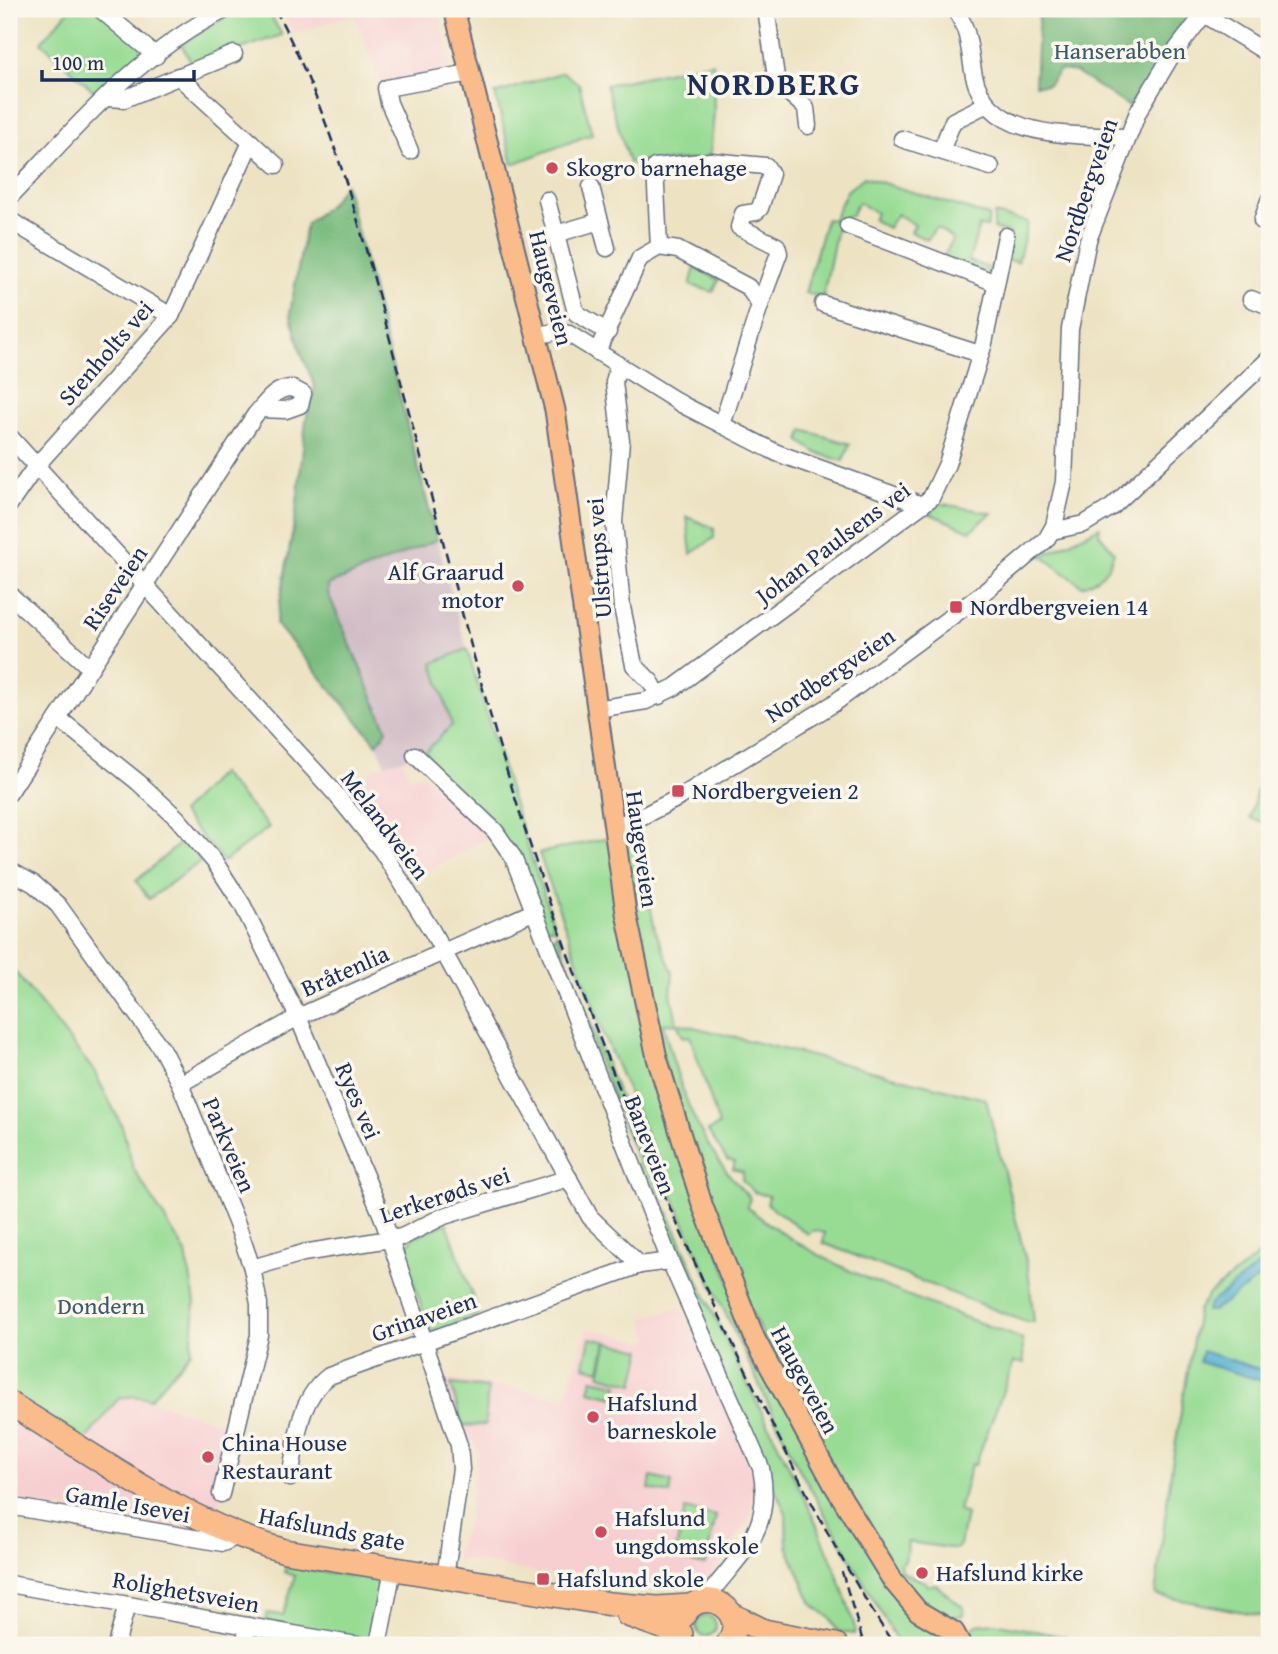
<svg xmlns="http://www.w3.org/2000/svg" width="1278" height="1654" font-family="'Gentium Book Plus',serif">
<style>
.built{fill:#f7cfd1}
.industrial{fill:#d2bdc6}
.green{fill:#98dc94;stroke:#5a8679;stroke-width:2}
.forest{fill:#7abc7e;stroke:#4a766e;stroke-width:2}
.water{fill:#4eafcd;stroke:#346f96;stroke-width:2}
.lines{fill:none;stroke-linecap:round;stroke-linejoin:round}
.minor-casing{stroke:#646e81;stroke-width:19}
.major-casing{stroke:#646e81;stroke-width:23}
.highway-casing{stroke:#646e81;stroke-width:26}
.minor{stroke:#fff;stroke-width:16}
.major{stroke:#fabc8b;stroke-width:19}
.highway{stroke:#fabc8b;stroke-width:23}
.rail{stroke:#1b2f5e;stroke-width:2.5;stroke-dasharray:10 5;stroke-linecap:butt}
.poi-dot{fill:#d1495b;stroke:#fbf7ec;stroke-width:2.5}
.labels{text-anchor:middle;stroke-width:7;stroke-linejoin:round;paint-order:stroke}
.park-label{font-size:24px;fill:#3a5a6c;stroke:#fbf7ec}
.poi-label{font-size:24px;fill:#1b2f5e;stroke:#fbf7ec;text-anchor:start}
.street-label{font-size:24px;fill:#1b2f5e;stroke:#fbf7ec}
.district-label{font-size:32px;font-weight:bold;letter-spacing:2px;fill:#1b2f5e;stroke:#fbf7ec}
</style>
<rect width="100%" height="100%" fill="#fbf7ec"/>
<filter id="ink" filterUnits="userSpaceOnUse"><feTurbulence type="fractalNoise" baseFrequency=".0143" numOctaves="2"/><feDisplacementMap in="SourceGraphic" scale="14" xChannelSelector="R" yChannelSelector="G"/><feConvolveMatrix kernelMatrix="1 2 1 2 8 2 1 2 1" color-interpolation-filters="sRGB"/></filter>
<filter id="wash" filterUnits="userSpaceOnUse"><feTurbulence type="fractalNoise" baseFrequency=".00686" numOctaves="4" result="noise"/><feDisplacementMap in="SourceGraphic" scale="28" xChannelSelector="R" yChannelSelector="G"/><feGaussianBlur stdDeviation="1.57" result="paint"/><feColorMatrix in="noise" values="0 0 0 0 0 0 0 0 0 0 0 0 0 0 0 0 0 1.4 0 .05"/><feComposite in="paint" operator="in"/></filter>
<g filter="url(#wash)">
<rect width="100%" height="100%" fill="#ede3c3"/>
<g class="built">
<path d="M281,9H438L452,69L380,83L354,14L295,34Z"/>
<path d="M402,759L410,777L422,774L487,838L406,883L352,807L372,769Z"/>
<path d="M681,1307L756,1468L751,1469L752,1514L713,1575L664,1589H632L455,1558L467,1522L478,1451L473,1441L459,1434L442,1379L521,1389L566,1399L587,1328L643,1341L649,1338L643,1318Z"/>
<path d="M133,1396L236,1427L215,1518L208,1536L9,1499V1407Z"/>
</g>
<path class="industrial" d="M437,540L467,649L433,663L452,725L424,753L385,764L377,744L387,729L328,593V584Z"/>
<g class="green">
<path d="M70,9H100L151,52L100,97L41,42Z"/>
<path d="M239,9H267L282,35L193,65L181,44Z"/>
<path d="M713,62L714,112L710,159L629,163L606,85Z"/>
<path d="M563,72L579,84L592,134L513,164L495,94Z"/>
<path d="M864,177L989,216L987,227L979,226L969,261L995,270L994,275L943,258L953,239L936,227L927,240L911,232L915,225L897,214L888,228L873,220L876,213L858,202L851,216L845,217L840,229L837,228L823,297L805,293L826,219L833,220L847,191Z"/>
<path d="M994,214L1028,222L1018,262L1006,260L1011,234L994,229Z"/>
<path d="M695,267L719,280L713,292L690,285Z"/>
<path d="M803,430L850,444L843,461L817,453L800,441Z"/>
<path d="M938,503L992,513L970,531L926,512Z"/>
<path d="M687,517L714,528V538L691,554Z"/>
<path d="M1100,527L1099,534L1114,552C1109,571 1100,580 1082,586L1042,556Z"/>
<path d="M467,649L511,796L555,928L541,927L519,871L424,753L452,725L433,663Z"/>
<path d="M1269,740V824L1250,818Z"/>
<path d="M220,773L269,827L224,862L181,813Z"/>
<path d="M636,832L655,930L673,973L671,993L677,1023L986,1099L1028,1269L1034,1322H1026L823,1243L825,1233L814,1230L808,1234L767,1204L769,1196L754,1192L742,1180L743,1172L733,1169L735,1162L727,1160L708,1131L719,1125L690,1036L683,1037L677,1023L663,1024C681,1094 698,1145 750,1198L747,1207C825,1272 928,1302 1022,1339L1024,1363L1014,1362L975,1465L971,1464L959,1511L966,1514L960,1545L956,1549L908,1542L905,1561L900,1564L901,1572L926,1582V1585H936L964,1608L963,1615L950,1618L920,1601L882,1555L783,1379L750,1309L707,1201L653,1024H648C676,1131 709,1241 756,1341C782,1395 812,1448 843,1500C872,1549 896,1603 948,1629L933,1644L897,1641L796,1463L700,1259L604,1036L539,853Z"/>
<path d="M185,839L201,861L149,899L136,881Z"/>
<path d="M557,933C606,1069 661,1203 723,1334C769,1431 825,1524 855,1628L854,1634L837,1631L831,1619L812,1604L787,1546L786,1513L710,1353L553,938Z"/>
<path d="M9,964L94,1071L122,1126L133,1168L186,1253L195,1302L191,1352L150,1399L133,1396L118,1399L84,1442L9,1396Z"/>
<path d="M447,1223L479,1315L430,1333L404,1253L413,1237Z"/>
<path d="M1269,1247V1617L1155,1595L1172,1465L1198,1310L1209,1294Z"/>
<path d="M590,1338L606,1341L600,1370L584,1366Z"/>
<path d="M608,1342L642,1350L634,1384L600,1375Z"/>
<path d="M592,1379L618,1384L615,1397L589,1391Z"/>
<path d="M451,1384L488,1388L485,1425L462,1426Z"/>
<path d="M651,1477L672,1482L670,1494L649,1489Z"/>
<path d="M685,1509L716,1516L705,1565L674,1558Z"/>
<path d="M286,1566L383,1581V1593L375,1637L370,1640L265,1621L267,1613L283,1615L295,1576L284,1572Z"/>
<circle cx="706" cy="1626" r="10"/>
<path d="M994,1623L1066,1637L1064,1645H970L968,1633L977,1625Z"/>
</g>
<g class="forest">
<path d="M1039,9H1208L1148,95L1137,91L1130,107L1075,72L1060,70L1048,85H1035Z"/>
<path d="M345,184L437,540L328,585V593L387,730L377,744L276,624L296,512L306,420L315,386L301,353L290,313L306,224L330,204Z"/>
</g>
<g class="water">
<path d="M1269,1257V1271L1213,1311H1206L1209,1304Z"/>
<path d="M1202,1351L1266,1371L1262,1381L1199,1362Z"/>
</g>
</g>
<g filter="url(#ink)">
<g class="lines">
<defs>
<g id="minor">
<path d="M100,9L156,56"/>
<path d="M766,9L776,77L781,86L806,108L808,126"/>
<path d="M954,9C970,28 969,52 974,76C989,142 1075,134 1127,137"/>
<path d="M1204,14L1269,54"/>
<path d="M178,76L276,165"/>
<path d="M108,98L124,99L234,54"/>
<path d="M902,139L991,167"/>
<path d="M410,151L389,103L386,88L470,73"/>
<path d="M941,151L953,121L987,104"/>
<path d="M591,187L607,248"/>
<path d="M9,198C73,130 141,50 227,9"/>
<path d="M547,200L576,313L608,332"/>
<path d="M9,220L171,316"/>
<path d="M1262,221L1269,201"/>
<path d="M848,226L996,283"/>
<path d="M556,234L600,221"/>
<path d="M659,247L655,167L710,161L766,166L771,174L760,208L756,212L743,214L739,227L777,246L779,253L760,305"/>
<path d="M1251,299L1269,306"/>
<path d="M823,304L980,354"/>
<path d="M538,335L555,332L569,334L683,405L777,453L922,505"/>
<path d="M597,352L640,258L659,247L678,250L748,287L760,305L722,425"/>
<path d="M618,366L614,382L621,441L614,522L622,607L634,665L651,682L659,696"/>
<path d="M9,436L334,792L382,851L432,931L590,1217L640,1265L670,1261"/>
<path d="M9,505L36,466L171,316L251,142"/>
<path d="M1052,531L1084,524L1112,507L1269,359"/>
<path d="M9,594L89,667"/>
<path d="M597,709L646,701L675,687L931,498L947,464L984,343L1006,236"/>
<path d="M58,718L138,782L177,818L214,861L242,904L298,1017L382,1216L459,1445L461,1469L445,1577"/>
<path d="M415,755L495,831L513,857L670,1261L761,1468C774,1533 740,1552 705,1600"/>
<path d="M9,793L255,415C266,403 274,388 292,388L303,394L300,405L286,410L260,409"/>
<path d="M613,826L635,820L680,797L833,704L982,594L1046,540L1054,526L1064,482L1070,329L1088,240L1138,112L1170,58L1208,9"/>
<path d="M9,870L34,884L58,905L161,1048L180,1084L237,1224L252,1268L259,1304V1335L221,1494"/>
<path d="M180,1084L298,1017L535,911"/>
<path d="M252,1268L303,1253L402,1237L444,1216L569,1178"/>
<path d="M290,1478C297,1442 297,1400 329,1376L640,1265"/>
<path d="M9,1506L223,1543L237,1536"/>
<path d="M9,1584L356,1645"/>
<path d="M116,1645L127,1605"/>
<path d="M244,1645L248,1626"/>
<path d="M378,1645L393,1569"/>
</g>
<path id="major" d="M454,9L555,410L626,913L657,1058L703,1207L755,1339L834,1485L893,1581L918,1611L954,1632L961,1645"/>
<g id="highway">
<path d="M9,1403C98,1457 184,1523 285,1551L610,1604L657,1608L690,1606"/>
<path d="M628,1615L681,1634"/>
<path d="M732,1615L764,1631L836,1645"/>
<path d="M683,1616C703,1581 752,1612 727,1645"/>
</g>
</defs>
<use href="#minor" class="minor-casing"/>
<use href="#major" class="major-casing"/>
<use href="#highway" class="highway-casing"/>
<use href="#minor" class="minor"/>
<use href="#major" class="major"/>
<use href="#highway" class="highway"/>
<g class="rail">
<path d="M275,9C335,122 365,243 397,367C425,472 452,578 481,682C548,926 643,1163 755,1389C797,1476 841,1564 894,1645"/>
<path d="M842,1572L864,1645"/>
</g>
</g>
</g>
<g class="poi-dot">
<circle cx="552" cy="168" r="7"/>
<circle cx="518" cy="586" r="7"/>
<rect x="949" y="600" width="14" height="14" rx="3.5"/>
<rect x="671" y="784" width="14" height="14" rx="3.5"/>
<circle cx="593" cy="1417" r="7"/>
<circle cx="208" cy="1457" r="7"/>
<circle cx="601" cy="1532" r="7"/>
<circle cx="922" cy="1573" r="7"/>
<rect x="536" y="1572" width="14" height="14" rx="3.5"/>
</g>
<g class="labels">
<g class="park-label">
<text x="1120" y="59">Hanserabben</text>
<text x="101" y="1314">Dondern</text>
</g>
<g class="poi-label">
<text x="566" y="176">Skogro barnehage</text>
<text x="504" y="580" text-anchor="end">Alf Graarud<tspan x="504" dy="28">motor</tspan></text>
<text x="970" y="615">Nordbergveien 14</text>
<text x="692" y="799">Nordbergveien 2</text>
<text x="607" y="1411">Hafslund<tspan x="607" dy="28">barneskole</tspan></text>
<text x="222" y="1451">China House<tspan x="222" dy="28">Restaurant</tspan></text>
<text x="615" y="1526">Hafslund<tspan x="615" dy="28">ungdomsskole</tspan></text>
<text x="936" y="1581">Hafslund kirke</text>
<text x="557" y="1587">Hafslund skole</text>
</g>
<g class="street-label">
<text transform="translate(1086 190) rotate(-71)" y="8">Nordbergveien</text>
<text transform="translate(551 288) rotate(76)" y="8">Haugeveien</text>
<text transform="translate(106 353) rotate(-49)" y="8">Stenholts vei</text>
<text transform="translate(833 543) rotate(-37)" y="8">Johan Paulsens vei</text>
<text transform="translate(599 558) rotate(-94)" y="8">Ulstrups vei</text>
<text transform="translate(115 588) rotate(-56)" y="8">Riseveien</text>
<text transform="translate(830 675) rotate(-34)" y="8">Nordbergveien</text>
<text transform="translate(385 825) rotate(53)" y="8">Melandveien</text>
<text transform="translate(642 849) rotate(82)" y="8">Haugeveien</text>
<text transform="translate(345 971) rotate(-24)" y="8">Bråtenlia</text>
<text transform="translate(358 1101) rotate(67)" y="8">Ryes vei</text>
<text transform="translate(229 1145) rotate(67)" y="8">Parkveien</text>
<text transform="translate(650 1145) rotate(69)" y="8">Baneveien</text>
<text transform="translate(445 1195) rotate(-18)" y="8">Lerkerøds vei</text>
<text transform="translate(424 1317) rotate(-19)" y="8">Grinaveien</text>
<text transform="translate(805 1380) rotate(62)" y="8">Haugeveien</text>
<text transform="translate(128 1504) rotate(10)" y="8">Gamle Isevei</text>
<text transform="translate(332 1529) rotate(11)" y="8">Hafslunds gate</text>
<text transform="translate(186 1592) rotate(10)" y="8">Rolighetsveien</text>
</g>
<g class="district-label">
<text x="774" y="95">NORDBERG</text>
</g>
</g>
<rect width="1278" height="1654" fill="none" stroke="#fbf7ec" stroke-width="35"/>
<path d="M42 70v10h152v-10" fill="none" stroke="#1b2f5e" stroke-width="3.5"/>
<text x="52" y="70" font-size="21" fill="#1b2f5e" stroke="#fbf7ec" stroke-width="5" paint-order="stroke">100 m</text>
</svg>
